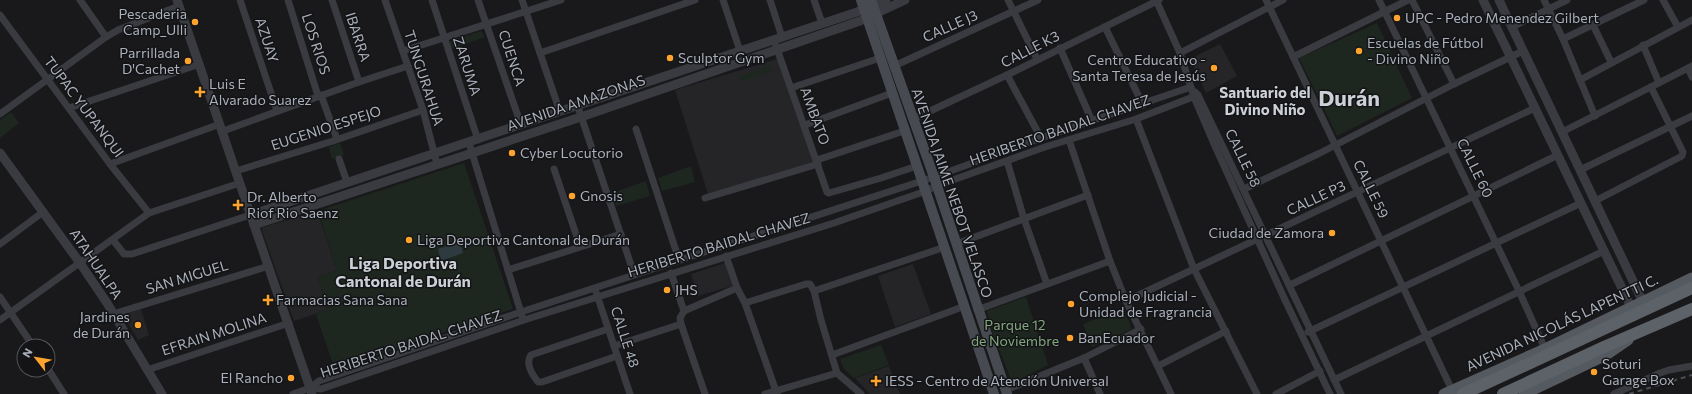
<svg xmlns="http://www.w3.org/2000/svg" width="1692" height="394" font-family="Commissioner,sans-serif">
<style>
.built{fill:#252528}
.green{fill:#1e271f}
.water{fill:#2d3a40}
.lines{fill:none;stroke-linecap:round;stroke-linejoin:round}
.minor{stroke:#393b40;stroke-width:7}
.tertiary{stroke:#393b40;stroke-width:9}
.secondary{stroke:#474a51;stroke-width:10}
.primary{stroke:#555960;stroke-width:11}
.trunk{stroke:#5d6269;stroke-width:12}
.rail{stroke:#4c4f56;stroke-width:2;stroke-dasharray:5 4;stroke-linecap:butt}
.poi-dot{fill:#fea42e;stroke:#141416;stroke-width:1.5}
.labels{text-anchor:middle;stroke-width:3;stroke-linejoin:round;paint-order:stroke}
.poi-label{font-size:14px;fill:#aab1bc;stroke:#141416;text-anchor:start}
.street-label{font-size:14px;fill:#aab1bc;stroke:#141416}
.park-label{font-size:14px;fill:#82a880;stroke:#141416}
.neighbourhood-label{font-size:15px;font-weight:bold;fill:#ccd0d7;stroke:#141416}
.quarter-label{font-size:16px;font-weight:bold;fill:#ccd0d7;stroke:#141416}
.town-label{font-size:22px;font-weight:bold;fill:#ccd0d7;stroke:#141416}
</style>
<rect width="100%" height="100%" fill="#19191b"/>
<g class="built">
<path d="M1220,44L1237,76L1206,93L1190,59Z"/>
<path d="M777,59L813,162L708,194L675,90Z"/>
<path d="M317,211L337,270L318,277L327,310L294,321L261,228Z"/>
<path d="M725,263L732,286L698,296L691,274Z"/>
<path d="M913,264L931,314L895,327L878,276Z"/>
<path d="M141,309L149,335L138,340L123,315Z"/>
<path d="M889,366L900,394H870L855,378Z"/>
</g>
<g class="green">
<path d="M1377,23L1412,98L1337,136L1299,58Z"/>
<path d="M481,31L485,37L451,49L448,42Z"/>
<path d="M770,66L772,71L741,82L739,76Z"/>
<path d="M11,112L19,123L0,138V120Z"/>
<path d="M340,143L344,155L332,159L329,147Z"/>
<path d="M464,163L513,309L335,370L316,314L327,310L318,277L337,270L318,211Z"/>
<path d="M691,166L695,182L662,191L658,178Z"/>
<path d="M646,181L650,196L616,206L612,193Z"/>
<path d="M1026,297L1048,365L1009,385L1011,379L998,347L996,346L987,311Z"/>
<path d="M1121,310L1129,321L1132,329L1092,347L1083,324Z"/>
<path d="M881,345L889,365L854,378L844,369L840,359Z"/>
</g>
<path class="water" d="M460,242L463,253L441,261L438,249Z"/>
<g class="lines">
<g class="minor">
<path d="M80,0L106,37"/>
<path d="M240,0L277,111"/>
<path d="M288,0L318,96"/>
<path d="M332,0L359,82"/>
<path d="M385,0L423,110L437,164"/>
<path d="M432,0L478,140"/>
<path d="M478,0L521,125"/>
<path d="M522,0L560,112"/>
<path d="M723,0L740,51"/>
<path d="M770,0L782,37"/>
<path d="M814,0L822,23"/>
<path d="M1008,0L1037,59"/>
<path d="M1156,0L1180,53L1194,97L1215,146L1285,300L1330,394"/>
<path d="M1266,0L1452,390"/>
<path d="M1379,0L1519,291L1545,349"/>
<path d="M1412,0L1454,84"/>
<path d="M1544,0L1563,39L1595,116"/>
<path d="M1663,0L1678,27"/>
<path d="M0,15L110,164L149,213"/>
<path d="M1593,25L1611,62"/>
<path d="M1105,27L1143,105"/>
<path d="M1512,27L1567,0"/>
<path d="M1563,39L1644,0"/>
<path d="M1643,45L1659,83"/>
<path d="M776,46L827,192L829,193L881,178L917,166"/>
<path d="M1060,48L1092,121"/>
<path d="M403,51L561,0"/>
<path d="M540,53L695,0"/>
<path d="M1180,53L1283,0"/>
<path d="M1293,57L1408,0"/>
<path d="M894,66L1038,0"/>
<path d="M1688,68L1692,77"/>
<path d="M1007,75L1041,138"/>
<path d="M1580,80L1692,20"/>
<path d="M791,88L880,58"/>
<path d="M1195,92L1198,95L1341,394"/>
<path d="M321,95L337,139"/>
<path d="M578,107L634,274"/>
<path d="M69,108L200,64"/>
<path d="M0,114L106,37L118,30L179,6"/>
<path d="M913,119L1007,75L1159,0"/>
<path d="M1136,119L1194,269L1257,394"/>
<path d="M805,125L892,93"/>
<path d="M636,129L679,260"/>
<path d="M223,131L359,82L408,66"/>
<path d="M1562,132L1692,66"/>
<path d="M1069,140L1110,261L1126,301L1171,394"/>
<path d="M469,143L522,316"/>
<path d="M339,159L347,182"/>
<path d="M817,160L904,131"/>
<path d="M1007,161L1024,219L1047,284"/>
<path d="M110,164L220,124"/>
<path d="M554,169L580,246"/>
<path d="M1580,170L1692,116"/>
<path d="M236,171L333,141L423,110"/>
<path d="M1244,189L1320,153L1454,84L1523,51"/>
<path d="M705,198L818,164"/>
<path d="M1595,201L1682,156L1683,152L1651,87"/>
<path d="M113,240L124,254H132L250,215"/>
<path d="M0,244L43,212"/>
<path d="M956,244L1088,195"/>
<path d="M726,256L737,288L745,303L777,394"/>
<path d="M508,270L621,234"/>
<path d="M671,273L684,311"/>
<path d="M1290,285L1558,155"/>
<path d="M814,291L945,247"/>
<path d="M596,292L630,394"/>
<path d="M0,297L33,346"/>
<path d="M1126,301L1535,108"/>
<path d="M745,303L806,284H810L814,291L821,320L837,373L861,394"/>
<path d="M977,310L1110,261"/>
<path d="M113,314L269,266"/>
<path d="M0,320L149,213L240,183"/>
<path d="M608,329L531,355C525,364 532,374 538,382H542L617,356"/>
<path d="M1308,332L1581,203"/>
<path d="M614,346L681,324"/>
<path d="M832,355L965,306"/>
<path d="M1084,358L1100,394"/>
<path d="M1158,366L1226,331"/>
<path d="M48,369L64,394"/>
<path d="M147,370L289,323"/>
<path d="M1334,380L1604,251"/>
<path d="M310,388L321,389L524,320L834,223L926,191L936,186L1045,147L1136,119L1198,95"/>
<path d="M1006,390L1084,358L1141,329"/>
<path d="M293,394L310,388L319,381L521,312L934,177L1041,138L1191,87"/>
<path d="M705,394L681,324L680,318L684,311L737,288"/>
<path d="M765,394L837,373"/>
<path d="M1276,394L1320,371"/>
<path d="M1614,394L1660,373L1669,370L1692,366"/>
</g>
<g class="tertiary">
<path d="M177,0L312,394"/>
<path d="M1483,0L1631,307"/>
<path d="M1499,0L1643,302"/>
<path d="M0,153L80,263L107,303L162,394"/>
<path d="M250,215L857,12L886,0"/>
<path d="M254,225L581,117L860,21L905,0"/>
</g>
<g class="secondary">
<path d="M861,0L994,394"/>
<path d="M871,0L934,177L1007,394"/>
</g>
<g class="primary">
<path d="M1444,394L1545,349L1692,278"/>
<path d="M1524,394L1606,355L1628,340"/>
</g>
<g class="trunk">
<path d="M1463,394L1692,288"/>
<path d="M1503,394L1604,347L1692,309"/>
</g>
<path class="rail" d="M1629,394L1692,375"/>
</g>
<g class="poi-dot">
<circle cx="1397" cy="18" r="4"/>
<circle cx="195" cy="22" r="4"/>
<circle cx="1359" cy="51" r="4"/>
<circle cx="670" cy="58" r="4"/>
<circle cx="188" cy="61" r="4"/>
<circle cx="1214" cy="68" r="4"/>
<path d="M198 86h4v4h4v4h-4v4h-4v-4h-4v-4h4z"/>
<circle cx="512" cy="153" r="4"/>
<circle cx="572" cy="196" r="4"/>
<path d="M236 199h4v4h4v4h-4v4h-4v-4h-4v-4h4z"/>
<circle cx="1332" cy="233" r="4"/>
<circle cx="409" cy="240" r="4"/>
<circle cx="667" cy="290" r="4"/>
<path d="M266 294h4v4h4v4h-4v4h-4v-4h-4v-4h4z"/>
<circle cx="1071" cy="304" r="4"/>
<circle cx="138" cy="325" r="4"/>
<circle cx="1070" cy="338" r="4"/>
<circle cx="1594" cy="372" r="4"/>
<circle cx="291" cy="378" r="4"/>
<path d="M874 375h4v4h4v4h-4v4h-4v-4h-4v-4h4z"/>
</g>
<g class="labels">
<g class="poi-label">
<text x="187" y="19" text-anchor="end">Pescaderia<tspan x="187" dy="16">Camp_Ulli</tspan></text>
<text x="1405" y="23">UPC - Pedro Menendez Gilbert</text>
<text x="1367" y="48">Escuelas de Fútbol<tspan x="1367" dy="16">- Divino Niño</tspan></text>
<text x="180" y="58" text-anchor="end">Parrillada<tspan x="180" dy="16">D'Cachet</tspan></text>
<text x="678" y="63">Sculptor Gym</text>
<text x="1206" y="65" text-anchor="end">Centro Educativo -<tspan x="1206" dy="16">Santa Teresa de Jesús</tspan></text>
<text x="209" y="89">Luis E<tspan x="209" dy="16">Alvarado Suarez</tspan></text>
<text x="520" y="158">Cyber Locutorio</text>
<text x="580" y="201">Gnosis</text>
<text x="247" y="202">Dr. Alberto<tspan x="247" dy="16">Riof Rio Saenz</tspan></text>
<text x="1324" y="238" text-anchor="end">Ciudad de Zamora</text>
<text x="417" y="245">Liga Deportiva Cantonal de Durán</text>
<text x="675" y="295">JHS</text>
<text x="1079" y="301">Complejo Judicial -<tspan x="1079" dy="16">Unidad de Fragrancia</tspan></text>
<text x="276" y="305">Farmacias Sana Sana</text>
<text x="130" y="322" text-anchor="end">Jardines<tspan x="130" dy="16">de Durán</tspan></text>
<text x="1078" y="343">BanEcuador</text>
<text x="1602" y="369">Soturi<tspan x="1602" dy="16">Garage Box</tspan></text>
<text x="283" y="383" text-anchor="end">El Rancho</text>
<text x="885" y="386">IESS - Centro de Atención Universal</text>
</g>
<g class="street-label">
<text transform="translate(950 26) rotate(-24)" y="5">CALLE J3</text>
<text transform="translate(358 37) rotate(72)" y="5">IBARRA</text>
<text transform="translate(267 40) rotate(72)" y="5">AZUAY</text>
<text transform="translate(316 44) rotate(72)" y="5">LOS RIOS</text>
<text transform="translate(1030 49) rotate(-27)" y="5">CALLE K3</text>
<text transform="translate(512 58) rotate(72)" y="5">CUENCA</text>
<text transform="translate(467 66) rotate(72)" y="5">ZARUMA</text>
<text transform="translate(424 78) rotate(72)" y="5">TUNGURAHUA</text>
<text transform="translate(576 103) rotate(-19)" y="5">AVENIDA AMAZONAS</text>
<text transform="translate(84 107) rotate(53)" y="5">TUPAC YUPANQUI</text>
<text transform="translate(815 116) rotate(70)" y="5">AMBATO</text>
<text transform="translate(326 128) rotate(-18)" y="5">EUGENIO ESPEJO</text>
<text transform="translate(1060 130) rotate(-19)" y="5">HERIBERTO BAIDAL CHAVEZ</text>
<text transform="translate(1243 158) rotate(64)" y="5">CALLE 58</text>
<text transform="translate(1475 168) rotate(64)" y="5">CALLE 60</text>
<text transform="translate(1371 189) rotate(64)" y="5">CALLE 59</text>
<text transform="translate(952 193) rotate(71)" y="5">AVENIDA JAIME NEBOT VELASCO</text>
<text transform="translate(1316 198) rotate(-25)" y="5">CALLE P3</text>
<text transform="translate(719 245) rotate(-17)" y="5">HERIBERTO BAIDAL CHAVEZ</text>
<text transform="translate(96 264) rotate(56)" y="5">ATAHUALPA</text>
<text transform="translate(187 277) rotate(-17)" y="5">SAN MIGUEL</text>
<text transform="translate(1562 323) rotate(-25)" y="5">AVENIDA NICOLÁS LAPENTTI C.</text>
<text transform="translate(214 334) rotate(-18)" y="5">EFRAIN MOLINA</text>
<text transform="translate(625 337) rotate(72)" y="5">CALLE 48</text>
<text transform="translate(411 344) rotate(-18)" y="5">HERIBERTO BAIDAL CHAVEZ</text>
</g>
<g class="park-label">
<text x="1015" y="330">Parque 12<tspan x="1015" dy="16">de Noviembre</tspan></text>
</g>
<g class="neighbourhood-label">
<text x="1265" y="98">Santuario del<tspan x="1265" dy="17">Divino Niño</tspan></text>
</g>
<g class="quarter-label">
<text x="403" y="269">Liga Deportiva<tspan x="403" dy="18">Cantonal de Durán</tspan></text>
</g>
<g class="town-label">
<text x="1349" y="106">Durán</text>
</g>
</g>
<g transform="translate(36 358) rotate(301)"><circle r="19" fill="#141416" stroke="#505358"/>
<path d="M0-3L7 15L0 10L-7 15Z" fill="#fea42e"/>
<text y="-6" font-size="11" font-weight="bold" text-anchor="middle" fill="#aab1bc">N</text>
</g>
</svg>
